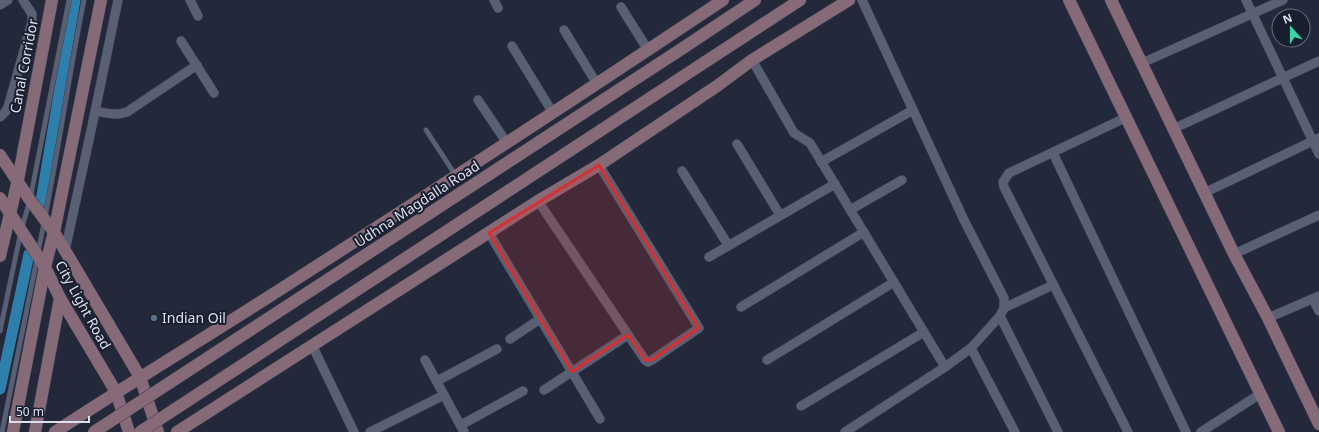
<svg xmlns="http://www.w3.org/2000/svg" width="1319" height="432" font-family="'Noto Sans',sans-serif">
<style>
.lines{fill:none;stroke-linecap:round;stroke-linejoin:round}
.canal{stroke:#2e7fac;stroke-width:11}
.lane-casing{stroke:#3e4251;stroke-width:5.5}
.street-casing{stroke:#3e4251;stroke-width:10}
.secondary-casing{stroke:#3e4251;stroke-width:13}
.lane{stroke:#596074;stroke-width:4.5}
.street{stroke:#596074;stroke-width:9}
.secondary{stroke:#876a78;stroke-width:12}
.secondary-bridge-casing{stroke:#3e4251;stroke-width:13;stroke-linecap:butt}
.secondary-bridge{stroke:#876a78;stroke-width:12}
.marked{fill:#d63132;fill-opacity:0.2;stroke:#d63132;stroke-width:3;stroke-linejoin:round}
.service-dot{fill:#5c6f8a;stroke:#191e2f;stroke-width:1.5}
.labels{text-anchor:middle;stroke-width:4;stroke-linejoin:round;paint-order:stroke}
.street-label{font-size:14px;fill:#dce0ec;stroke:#191e2f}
.poi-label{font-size:14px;fill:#dce0ec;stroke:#191e2f;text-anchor:start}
</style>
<rect width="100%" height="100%" fill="#23283a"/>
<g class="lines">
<g class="canal">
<path d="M40,207L75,0"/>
<path d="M0,389L29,254"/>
</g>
<defs>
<g id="lane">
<path d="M426,130L456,176"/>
<path d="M38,252C56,169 67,84 84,0"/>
<path d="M0,331L21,231L30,200L69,0"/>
<path d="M2,432L37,259"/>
</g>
<g id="street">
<path d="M190,0L198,16"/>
<path d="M494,0L498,8"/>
<path d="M1246,0L1319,154"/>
<path d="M0,5L8,0"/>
<path d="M621,7L648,50"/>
<path d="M564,30L597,84"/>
<path d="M181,41L214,93"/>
<path d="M512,46L553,113"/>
<path d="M752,60L794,133L810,143L945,367"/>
<path d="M1142,63L1283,0"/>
<path d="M478,100L507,143"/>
<path d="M95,111C107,113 116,116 127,112L197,65"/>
<path d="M0,117L6,111L8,107L32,22V14L23,0"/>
<path d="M1127,117L1009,173L1003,182L1004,187L1128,432"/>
<path d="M1173,129L1319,61"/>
<path d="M737,144L780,215"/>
<path d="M1053,153L1186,432"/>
<path d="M821,162L913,110"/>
<path d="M682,171L728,245"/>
<path d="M1204,193L1319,138"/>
<path d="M538,201L645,360L648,362L652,360L699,328L599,165"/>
<path d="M850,210L902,180"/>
<path d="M489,233L600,419"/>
<path d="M65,251L92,126L118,0"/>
<path d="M1234,254L1319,215"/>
<path d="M709,257L835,184"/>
<path d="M1313,299L1319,311"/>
<path d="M741,307L864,232"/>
<path d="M1004,308L1053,285"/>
<path d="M1000,316L1058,432"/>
<path d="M1268,318L1319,296"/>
<path d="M510,339L540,319"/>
<path d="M312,345L354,432"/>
<path d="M971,348L1015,432"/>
<path d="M425,360L464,432"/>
<path d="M767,360L894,282"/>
<path d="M437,381L497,349"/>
<path d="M544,390L628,335"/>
<path d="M801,406L924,332"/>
<path d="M461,425L523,391"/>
<path d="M370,432L444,395"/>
<path d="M845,432L945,367L971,348L1000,316L1004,308V298L964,220L862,0"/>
<path d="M1201,432L1260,394"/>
</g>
<g id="secondary">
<path d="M1069,0L1279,432"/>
<path d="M1111,0L1234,254L1268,318L1319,424"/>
<path d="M683,48L755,0"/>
<path d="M699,66L800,0"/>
<path d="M0,155L30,200L54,232L140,377L158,432"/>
<path d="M0,198L45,267L60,298L116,392L129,432"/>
<path d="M0,256L18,180L52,0"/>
<path d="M13,432L45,267L54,232L101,0"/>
<path d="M35,432L60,298"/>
<path d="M55,432C136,379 218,330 298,278C440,187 582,94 723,0"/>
<path d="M177,432L538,201L599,165L717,86L752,60L849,0"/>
</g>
</defs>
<use href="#lane" class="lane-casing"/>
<use href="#street" class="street-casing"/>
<use href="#secondary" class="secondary-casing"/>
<use href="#lane" class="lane"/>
<use href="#street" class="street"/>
<use href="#secondary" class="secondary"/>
<defs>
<g id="secondary-bridge">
<path d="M94,432L683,48"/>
<path d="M140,432L699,66"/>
</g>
</defs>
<use href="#secondary-bridge" class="secondary-bridge-casing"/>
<use href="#secondary-bridge" class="secondary-bridge"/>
</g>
<path class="marked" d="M599,165L699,328L652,360H645L628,335L572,372L489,233Z"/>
<circle class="service-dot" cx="154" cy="318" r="4"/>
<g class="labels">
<g class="street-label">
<text transform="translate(24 66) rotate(-79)" y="5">Canal Corridor</text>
<text transform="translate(417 204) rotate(-33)" y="5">Udhna Magdalla Road</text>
<text transform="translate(83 305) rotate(61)" y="5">City Light Road</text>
</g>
<g class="poi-label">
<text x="162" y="323">Indian Oil</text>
</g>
</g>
<g transform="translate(1291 28) rotate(339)"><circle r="19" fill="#191e2f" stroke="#676c7b"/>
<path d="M0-3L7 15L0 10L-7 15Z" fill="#3cd4a4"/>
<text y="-6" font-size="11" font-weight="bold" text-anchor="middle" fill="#dce0ec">N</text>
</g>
<path d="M10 416v6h79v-6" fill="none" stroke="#dce0ec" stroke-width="2"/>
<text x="16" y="416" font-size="12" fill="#dce0ec" stroke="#191e2f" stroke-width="3" paint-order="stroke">50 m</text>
</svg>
